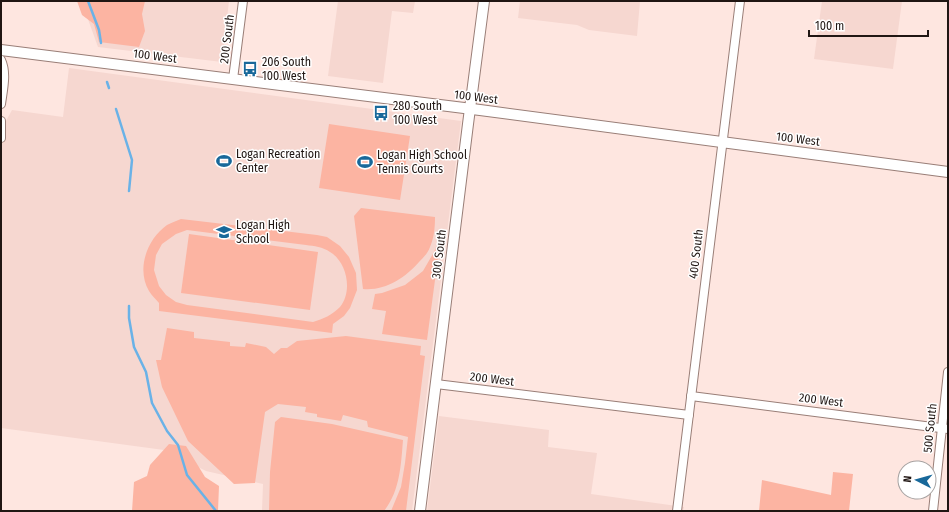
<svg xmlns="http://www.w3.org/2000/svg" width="949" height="512" font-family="'Fira Sans Condensed',sans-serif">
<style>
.built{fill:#f6d7d0}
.green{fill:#fcb4a2;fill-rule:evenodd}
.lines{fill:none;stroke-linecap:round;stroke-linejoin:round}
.stream{stroke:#6ab2e7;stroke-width:2.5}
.minor-casing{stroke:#997e77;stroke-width:10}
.tertiary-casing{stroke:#997e77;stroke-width:12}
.minor{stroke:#fff;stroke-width:8}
.tertiary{stroke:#fff;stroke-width:10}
.labels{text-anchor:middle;stroke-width:3;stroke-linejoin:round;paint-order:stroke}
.street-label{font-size:12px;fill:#201613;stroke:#fff}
.poi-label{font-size:12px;fill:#201613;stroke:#fff;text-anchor:start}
</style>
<rect width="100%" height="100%" fill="#fee6e0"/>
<g class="built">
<path d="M79,1H229L222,62L98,47L85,11Z"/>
<path d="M338,1H415L413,13L392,11L383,83L328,76Z"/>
<path d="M520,1H640L637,36L589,30L577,25L518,18Z"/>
<path d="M822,1H902L893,69L814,59Z"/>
<path d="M69,68L461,121L412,511H262L263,484L206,471L164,450L1,428V130L12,110L63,117Z"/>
<path d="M439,416L549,430L548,447L597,453L591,494L684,507L683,511H427Z"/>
</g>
<g class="green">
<path d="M77,1H145L142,14L145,31L139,47L99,42L94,24L82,15Z"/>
<path d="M329,124L410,136L400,200L319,188Z"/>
<path d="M361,208L435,217C435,228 434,238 430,247C428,253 423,258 419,262C405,278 385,291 363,289L354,216Z"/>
<path d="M181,219L317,235L327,237L340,246L349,257L356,273L357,290L350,308L344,316L333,324L332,333L159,311V303C156,299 152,296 149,291C136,269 147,239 167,225C171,223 176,221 181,219ZM187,230L306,245C314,246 323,247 330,252C347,262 353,291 340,307C332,315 323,319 313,322L187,305L176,302L166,295L159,286L154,270L156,255L162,244L176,234Z"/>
<path d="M189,234L318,252L310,310L181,293Z"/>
<path d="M441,235L427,340L382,334L386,311L372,309L375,294L382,293L405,285L423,271L434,252Z"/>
<path d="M167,328L194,332V338L230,342V346L245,347L246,343L266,347L274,354L281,348H287L297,341L346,336L421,346L420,355L425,356L406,511H391L401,487L405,463L408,437L368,427L367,421L343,415L341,421L317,417V414L305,412L306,407L278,404L265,412L255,483L234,484L188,441L162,387L156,360H161Z"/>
<path d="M281,417L332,424L403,440C401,465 400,491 384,511H269L270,472L275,422Z"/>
<path d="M169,444L186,446L205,477L219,486L218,511H132L134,482L147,476L150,465Z"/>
<path d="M833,472L853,474L849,511H759L762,480L831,495Z"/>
</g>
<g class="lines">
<g class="stream">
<path d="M88,1L99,30L101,43"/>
<path d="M107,82L109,88"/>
<path d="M116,109L132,160L129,191"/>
<path d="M129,306V318L134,347L146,372L152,403L167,431L178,445L187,475L216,511"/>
</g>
<defs>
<g id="minor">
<path d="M1,60C7,73 3,89 1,104"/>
<path d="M233,79L243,1"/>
<path d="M1,121V138"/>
<path d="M436,384L689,415"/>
<path d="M691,396L948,429"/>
<path d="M677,511L740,1"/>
<path d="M933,511L948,372"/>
</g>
<g id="tertiary">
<path d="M1,50L480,110L948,172"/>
<path d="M420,511L468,124L484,1"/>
</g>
</defs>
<use href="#minor" class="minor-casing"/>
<use href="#tertiary" class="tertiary-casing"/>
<use href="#minor" class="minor"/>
<use href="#tertiary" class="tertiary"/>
</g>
<defs>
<symbol id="bus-bare" viewBox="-9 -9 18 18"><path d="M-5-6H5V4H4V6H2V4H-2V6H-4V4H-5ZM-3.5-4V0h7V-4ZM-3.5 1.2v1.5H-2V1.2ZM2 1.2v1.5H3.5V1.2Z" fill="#18689a" stroke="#fff" stroke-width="2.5" paint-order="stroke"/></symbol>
<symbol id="stadium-bare" viewBox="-9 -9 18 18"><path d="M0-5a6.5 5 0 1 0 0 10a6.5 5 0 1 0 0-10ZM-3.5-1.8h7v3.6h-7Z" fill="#18689a" stroke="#fff" stroke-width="2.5" paint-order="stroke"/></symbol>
<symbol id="school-bare" viewBox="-9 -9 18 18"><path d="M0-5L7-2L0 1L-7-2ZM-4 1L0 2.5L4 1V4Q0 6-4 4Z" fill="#18689a" stroke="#fff" stroke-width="2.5" paint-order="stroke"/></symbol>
</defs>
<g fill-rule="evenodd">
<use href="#bus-bare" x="239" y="58" width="22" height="22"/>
<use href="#bus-bare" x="370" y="102" width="22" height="22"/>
<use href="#stadium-bare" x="213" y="150" width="22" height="22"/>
<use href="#stadium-bare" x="354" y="151" width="22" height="22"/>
<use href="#school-bare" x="213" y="221" width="22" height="22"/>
</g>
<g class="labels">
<g class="street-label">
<text transform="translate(227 39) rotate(-83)" y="4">200 South</text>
<text transform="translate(155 56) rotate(7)" y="4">100 West</text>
<text transform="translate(476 97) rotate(7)" y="4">100 West</text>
<text transform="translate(798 139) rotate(7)" y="4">100 West</text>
<text transform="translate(439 254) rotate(-83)" y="4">300 South</text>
<text transform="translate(696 254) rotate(-83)" y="4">400 South</text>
<text transform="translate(492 379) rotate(7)" y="4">200 West</text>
<text transform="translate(821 400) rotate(7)" y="4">200 West</text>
<text transform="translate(930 428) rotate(-84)" y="4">500 South</text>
</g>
<g class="poi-label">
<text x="262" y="66">206 South<tspan x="262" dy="14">100 West</tspan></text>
<text x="393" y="110">280 South<tspan x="393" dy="14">100 West</tspan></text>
<text x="236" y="158">Logan Recreation<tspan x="236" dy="14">Center</tspan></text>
<text x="377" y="159">Logan High School<tspan x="377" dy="14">Tennis Courts</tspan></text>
<text x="236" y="229">Logan High<tspan x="236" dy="14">School</tspan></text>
</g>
</g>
<rect width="949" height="512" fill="none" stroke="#201613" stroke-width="4"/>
<g transform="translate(917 480) rotate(276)"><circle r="19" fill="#ffffff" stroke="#a6a2a1"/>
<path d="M0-3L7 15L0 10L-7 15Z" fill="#18689a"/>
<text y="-6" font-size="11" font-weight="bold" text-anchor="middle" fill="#201613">N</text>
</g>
<path d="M809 30v6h119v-6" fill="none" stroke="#201613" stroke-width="2"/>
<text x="815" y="30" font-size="12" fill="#201613" stroke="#ffffff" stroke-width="3" paint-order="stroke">100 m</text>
</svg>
